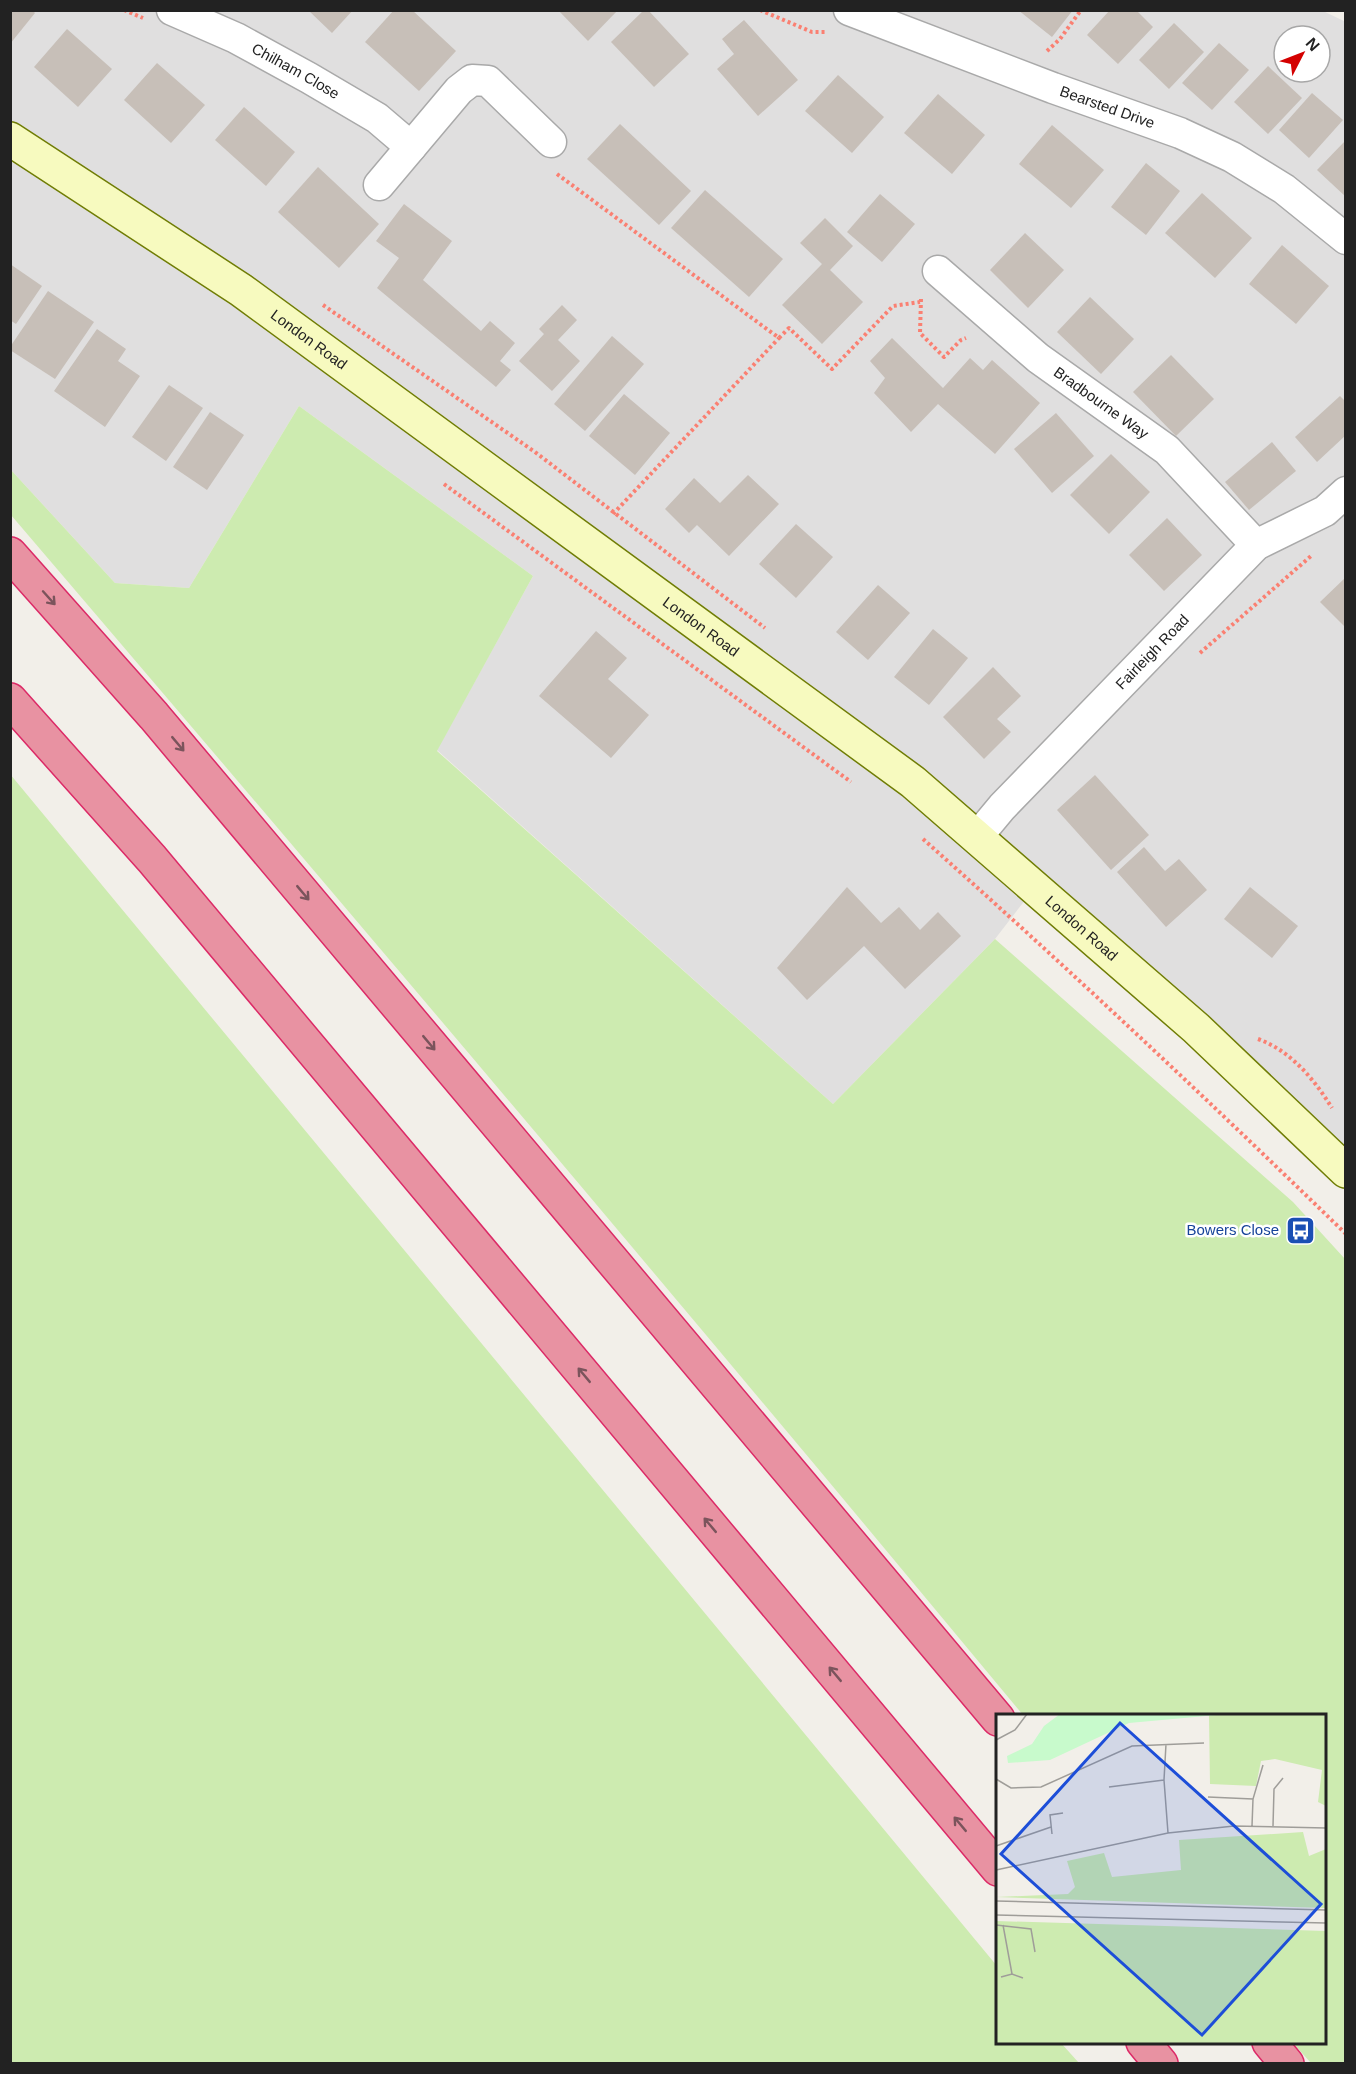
<svg xmlns="http://www.w3.org/2000/svg" width="1356" height="2074" font-family="Helvetica,sans-serif">
<style>
.residential{fill:#e0dfdf;fill-rule:evenodd}
.grass{fill:#cdebb0}
.building{fill:#c7bfb8}
.lines{fill:none;stroke-linecap:round;stroke-linejoin:round}
.street-casing{stroke:#a9a9a9;stroke-width:33}
.secondary-casing{stroke:#707d05;stroke-width:36}
.highway-casing{stroke:#dc2a67;stroke-width:36}
.path{stroke:#fa8072;stroke-width:4;stroke-dasharray:3 3;stroke-linecap:butt}
.street{stroke:#fff;stroke-width:30}
.secondary{stroke:#f7fabf;stroke-width:33}
.highway{stroke:#e892a2;stroke-width:33}
.oneway{stroke:#7b545c}
.labels{text-anchor:middle;stroke-width:5;stroke-linejoin:round;paint-order:stroke}
.street-label{font-size:15px;fill:#222;stroke:#fff}
.transit-label{font-size:15px;fill:#164399;stroke:#fff;text-anchor:end}
.inset-road{fill:none;stroke:#9f9d99;stroke-width:1.5}
.view{fill:#1d4ed8;fill-opacity:0.15;stroke:#1d4ed8;stroke-width:3}
.inset-edge{fill:none;stroke:#222;stroke-width:3}
</style>
<rect width="100%" height="100%" fill="#f2efe9"/>
<path class="residential" d="M11,11H1323L1346,22L1345,1149L1036,886L995,939L833,1104L437,750L533,576L299,406L189,588L115,583L11,470ZM1284,36H1320V72H1284Z"/>
<g class="grass">
<path d="M299,406L533,576L437,751L833,1104L995,939L1293,1202L1345,1259V2063H1311L1293,2043L1324,2042V1716L1023,1715C689,1312 351,913 11,515V470L115,583L189,588Z"/>
<path d="M10,774L997,1966L998,2042L1061,2043L1079,2063H11Z"/>
</g>
<g class="building">
<path d="M10,10H32L35,13L10,44Z"/>
<path d="M308,10H353L332,33Z"/>
<path d="M394,10H412L456,51L419,91L365,42Z"/>
<path d="M558,10H618L588,41Z"/>
<path d="M644,10H648L689,54L654,87L611,42Z"/>
<path d="M1018,10H1073L1052,37Z"/>
<path d="M1110,10H1136L1153,27L1118,64L1087,35Z"/>
<path d="M744,20L798,80L758,116L717,69L734,54L722,39Z"/>
<path d="M1174,23L1204,52L1169,89L1139,60Z"/>
<path d="M67,29L112,69L78,107L34,67Z"/>
<path d="M1219,43L1249,70L1212,110L1182,83Z"/>
<path d="M157,63L205,105L171,143L124,100Z"/>
<path d="M1268,66L1302,98L1268,134L1234,102Z"/>
<path d="M838,75L884,117L852,153L805,111Z"/>
<path d="M1312,93L1343,120L1309,158L1279,130Z"/>
<path d="M938,94L985,135L952,174L904,133Z"/>
<path d="M244,107L295,152L266,186L215,140Z"/>
<path d="M620,124L691,191L659,225L587,159Z"/>
<path d="M1052,125L1104,170L1071,208L1019,164Z"/>
<path d="M1346,140V197L1317,170Z"/>
<path d="M1146,163L1180,191L1146,235L1111,207Z"/>
<path d="M318,167L379,224L339,268L278,212Z"/>
<path d="M705,190L783,259L749,297L671,228Z"/>
<path d="M1202,193L1252,238L1215,278L1165,233Z"/>
<path d="M880,194L915,224L882,262L847,232Z"/>
<path d="M404,204L452,241L423,280L481,331L490,321L515,343L500,361L511,370L496,387L377,288L399,258L376,241Z"/>
<path d="M825,218L853,246L830,270L863,302L822,344L782,305L822,264L800,243Z"/>
<path d="M1025,233L1064,270L1028,308L990,270Z"/>
<path d="M1282,245L1329,286L1296,324L1249,284Z"/>
<path d="M10,264L42,286L16,324L10,320Z"/>
<path d="M48,291L94,322L55,379L10,350V347Z"/>
<path d="M1090,297L1134,339L1101,374L1057,332Z"/>
<path d="M562,305L577,320L558,340L580,361L552,391L519,361L544,334L539,329Z"/>
<path d="M97,329L126,349L118,361L140,376L105,427L54,391Z"/>
<path d="M612,336L644,364L585,431L554,404Z"/>
<path d="M892,338L943,388L970,358L983,370L992,360L1040,403L995,454L938,404L911,432L874,393L885,378L870,361Z"/>
<path d="M1171,355L1214,399L1176,436L1133,392Z"/>
<path d="M169,385L203,408L166,461L132,437Z"/>
<path d="M624,394L670,433L635,475L589,436Z"/>
<path d="M1340,396L1346,402V435L1317,462L1295,437Z"/>
<path d="M210,412L244,435L207,490L173,467Z"/>
<path d="M1056,413L1094,456L1052,493L1014,449Z"/>
<path d="M1272,442L1296,471L1249,510L1225,482Z"/>
<path d="M1111,454L1150,492L1109,534L1070,495Z"/>
<path d="M748,475L779,504L729,556L697,525L689,533L665,509L694,478L720,503Z"/>
<path d="M1167,518L1202,555L1164,591L1129,555Z"/>
<path d="M796,524L833,557L796,598L759,564Z"/>
<path d="M1346,577V628L1320,602Z"/>
<path d="M878,585L910,613L868,660L836,632Z"/>
<path d="M933,629L968,658L929,705L894,677Z"/>
<path d="M596,631L627,658L608,679L649,715L611,758L539,696Z"/>
<path d="M993,667L1021,696L997,719L1011,732L984,759L943,717Z"/>
<path d="M1095,775L1149,835L1111,870L1057,810Z"/>
<path d="M1144,847L1165,871L1179,859L1207,890L1166,927L1117,872Z"/>
<path d="M847,887L881,923L899,907L920,930L938,912L961,936L905,989L864,946L807,1000L777,968Z"/>
<path d="M1250,887L1298,926L1272,958L1224,919Z"/>
</g>
<g class="lines">
<defs>
<g id="street">
<path id="s1" d="M172,10L236,38L309,78L377,118L411,147"/>
<path id="s2" d="M849,10L1053,88L1180,133L1232,157L1284,189L1346,239"/>
<path d="M379,185L459,90L472,80L488,81L551,142"/>
<path id="s3" d="M938,271L1038,358L1167,450L1256,545"/>
<path id="s4" d="M977,837L1002,807L1256,545L1325,511L1346,492"/>
</g>
<g id="secondary">
<path id="s5" d="M10,139L241,290L913,782L1196,1028L1346,1171"/>
</g>
<g id="highway">
<path d="M10,554L154,716L998,1719"/>
<path d="M10,700L152,859L998,1869"/>
<path d="M1143,2042L1161,2064"/>
<path d="M1269,2042L1287,2064"/>
</g>
</defs>
<use href="#street" class="street-casing"/>
<use href="#secondary" class="secondary-casing"/>
<use href="#highway" class="highway-casing"/>
<g class="path">
<path d="M124,10L143,18"/>
<path d="M760,10L812,32H827"/>
<path d="M1047,51L1060,39L1081,10"/>
<path d="M557,174L779,338L789,328L832,369L893,306L920,302"/>
<path d="M921,299L920,333L944,357L961,340L966,338"/>
<path d="M323,305L535,452L765,628"/>
<path d="M444,484L851,782"/>
<path d="M613,514L779,338"/>
<path d="M1200,653L1311,556"/>
<path d="M923,839C1067,967 1207,1099 1346,1234"/>
<path d="M1258,1039C1291,1051 1314,1079 1332,1108"/>
</g>
<use href="#street" class="street"/>
<use href="#secondary" class="secondary"/>
<use href="#highway" class="highway"/>
</g>
<defs><path id="oneway-shaft" d="M-6 0H5M1.5-3L5.5 0L1.5 3" fill="none" stroke-width="1.6" stroke-linecap="round" stroke-linejoin="round" transform="scale(1.5)"/></defs>
<g class="oneway">
<use href="#oneway-shaft" transform="translate(49 598) rotate(48)"/>
<use href="#oneway-shaft" transform="translate(178 744) rotate(50)"/>
<use href="#oneway-shaft" transform="translate(303 893) rotate(50)"/>
<use href="#oneway-shaft" transform="translate(429 1043) rotate(50)"/>
<use href="#oneway-shaft" transform="translate(584 1375) rotate(-130)"/>
<use href="#oneway-shaft" transform="translate(710 1525) rotate(-130)"/>
<use href="#oneway-shaft" transform="translate(835 1674) rotate(-130)"/>
<use href="#oneway-shaft" transform="translate(960 1824) rotate(-130)"/>
</g>
<defs>
<symbol id="bus-square" viewBox="-11 -11 22 22"><rect x="-9" y="-9" width="18" height="18" rx="4" fill="#1a4fb4" stroke="#fff"/><path d="M-5-6H5V4H4V6H2V4H-2V6H-4V4H-5ZM-3.5-4V0h7V-4ZM-3.5 1.2v1.5H-2V1.2ZM2 1.2v1.5H3.5V1.2Z" fill="#fff"/></symbol>
</defs>
<g fill-rule="evenodd">
<use href="#bus-square" x="1284" y="1214" width="33" height="33"/>
</g>
<g class="labels">
<g class="street-label">
<text dy="5" stroke="none"><textPath href="#s1" startOffset="138">Chilham Close</textPath></text>
<text dy="5" stroke="none"><textPath href="#s2" startOffset="276">Bearsted Drive</textPath></text>
<text dy="5" stroke="none"><textPath href="#s5" startOffset="360">London Road</textPath></text>
<text dy="5" stroke="none"><textPath href="#s3" startOffset="210">Bradbourne Way</textPath></text>
<text dy="5" stroke="none"><textPath href="#s5" startOffset="846">London Road</textPath></text>
<text dy="5" stroke="none"><textPath href="#s4" startOffset="255">Fairleigh Road</textPath></text>
<text dy="5" stroke="none"><textPath href="#s5" startOffset="1332">London Road</textPath></text>
</g>
<g class="transit-label">
<text x="1279" y="1235">Bowers Close</text>
</g>
</g>
<g transform="translate(996 1714)">
<rect width="330" height="330" fill="#f2efe9"/>
<path d="M330,0V92L322,88L326,56L279,45L265,47L260,72L214,70L213,1ZM307,118L313,142L330,135V194L0,183L72,180L79,173L71,147L108,139L116,163L185,156L183,126ZM0,207L330,217V330H0Z" fill="#cdebb0"/>
<path d="M64,0H232L133,9L54,46L12,49L11,42L36,30L48,12Z" fill="#c8facc"/>
<path class="inset-road" d="M0,26L19,16L31,0M170,30L168,66L172,119M0,65L15,74L45,73L136,32L208,29M113,73L168,66M212,83L257,85M256,112L257,85L267,51M277,112L278,75L287,64M56,120L54,101L67,99M0,132L55,113M0,156L172,119L238,112L330,114M0,187L330,196M0,201L330,209M0,211L35,215L39,238M7,211L16,260M5,263L16,260L27,264"/>
<path class="view" d="M124,9L325,190L206,321L5,140Z"/>
<rect width="330" height="330" class="inset-edge"/>
</g>
<rect width="1356" height="2074" fill="none" stroke="#222222" stroke-width="24"/>
<g transform="translate(1302 54) rotate(48)"><circle r="28" fill="#ffffff" stroke="#a7a7a7" stroke-width="1.5"/>
<path d="M0-4.5L10 22L0 15L-10 22Z" fill="#d40000"/>
<text y="-9" font-size="16" font-weight="bold" text-anchor="middle" fill="#222222">N</text>
</g>
</svg>
